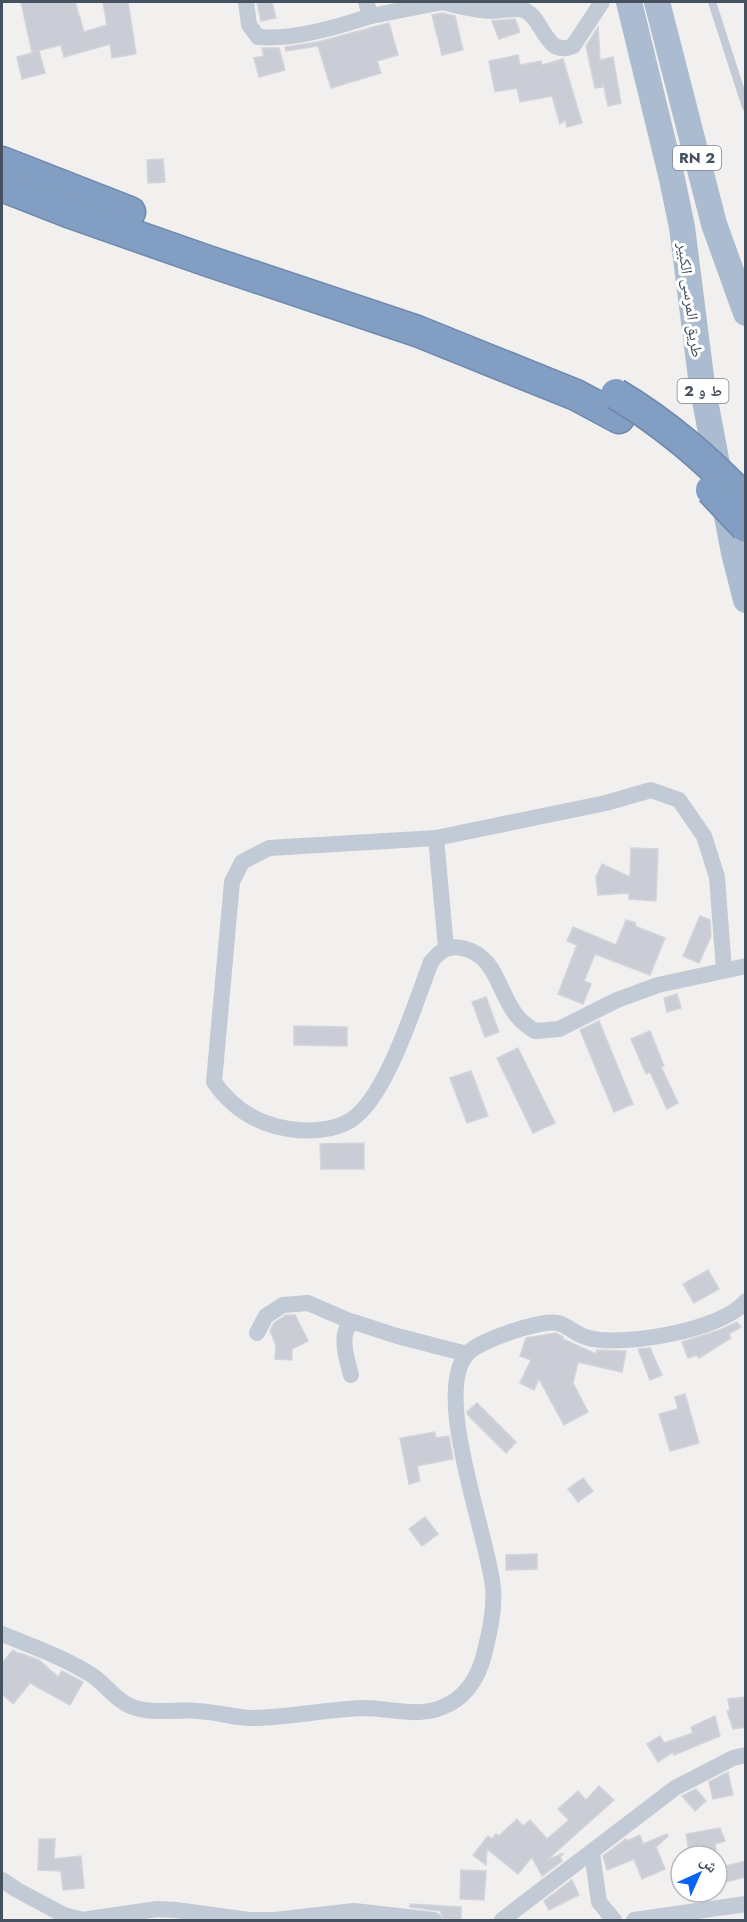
<svg xmlns="http://www.w3.org/2000/svg" width="747" height="1922" font-family="Jost,'Noto Naskh Arabic',sans-serif">
<style>
.building{fill:#cacdd5;stroke:#d2d4db;stroke-width:1.5}
.lines{fill:none;stroke-linecap:round;stroke-linejoin:round}
.highway-casing{stroke:#6e89ae;stroke-width:33}
.lane{stroke:#c1cad5;stroke-width:8}
.street{stroke:#c1cad5;stroke-width:16}
.primary{stroke:#acbcd0;stroke-width:26}
.highway{stroke:#829ec2;stroke-width:30}
.highway-bridge-casing{stroke:#6e89ae;stroke-width:33;stroke-linecap:butt}
.highway-bridge{stroke:#829ec2;stroke-width:30}
.labels{text-anchor:middle;stroke-width:6;stroke-linejoin:round;paint-order:stroke}
.shield{fill:#fff;stroke:#7d858e;stroke-width:1.5}
.shield-label{font-size:15px;font-weight:bold;fill:#45515e}
.street-label{font-size:16px;fill:#45515e;stroke:#fff}
</style>
<rect width="100%" height="100%" fill="#f2efef"/>
<g class="building">
<path d="M21,2H75L84,32L107,25L103,2H128L136,54L112,58L110,44L64,57L61,45L32,52Z"/>
<path d="M257,2H272L276,18L261,21Z"/>
<path d="M442,13L455,16L463,50L442,55L432,15Z"/>
<path d="M515,19L520,32L499,39L492,21Z"/>
<path d="M389,23L398,55L377,61L381,73L331,88L318,46L286,51L285,47L318,42Z"/>
<path d="M598,27L600,60L613,57L621,103L608,106L603,82L602,87L595,88L586,46Z"/>
<path d="M262,48H279L285,70L259,77L254,58L264,56Z"/>
<path d="M39,51L45,73L22,79L17,57Z"/>
<path d="M518,55L520,65L541,61L542,65L563,59L582,123L567,127L565,120L560,124L552,96L520,102L517,88L495,92L489,61Z"/>
<path d="M163,159L165,182L148,183L147,160Z"/>
<path d="M631,848L658,849L656,901L629,899V893L598,895L596,877L602,864L630,877Z"/>
<path d="M700,916L710,920L711,936L699,963L683,956Z"/>
<path d="M626,920L636,923L635,926L665,938L650,975L595,954L584,981L591,984L583,1004L558,994L577,945L567,941L573,927L616,945Z"/>
<path d="M677,994L681,1008L667,1012L664,998Z"/>
<path d="M486,997L499,1032L485,1037L472,1002Z"/>
<path d="M599,1021L633,1104L614,1112L580,1030Z"/>
<path d="M294,1026L347,1027V1046L294,1045Z"/>
<path d="M650,1031L664,1066L661,1067L678,1103L667,1109L650,1072L646,1074L631,1039Z"/>
<path d="M518,1048L555,1123L533,1133L497,1058Z"/>
<path d="M471,1071L488,1116L467,1123L450,1078Z"/>
<path d="M364,1143V1169H321L320,1144Z"/>
<path d="M708,1270L719,1289L694,1303L683,1284Z"/>
<path d="M286,1315H295L308,1341L292,1349V1360L275,1359L276,1345L270,1331L274,1323Z"/>
<path d="M737,1322L741,1327L729,1334L731,1338L699,1358L697,1355L688,1358L682,1342L720,1330Z"/>
<path d="M556,1333L563,1337V1339L596,1354L597,1350L626,1351L622,1372L578,1362L573,1383L588,1412L564,1425L539,1379L534,1390L520,1383L531,1360L520,1356L526,1338Z"/>
<path d="M650,1348L662,1375L650,1380L638,1349Z"/>
<path d="M685,1394L699,1443L670,1451L659,1414L678,1409L675,1397Z"/>
<path d="M477,1403L516,1442L506,1453L468,1415L467,1412Z"/>
<path d="M435,1432L436,1438L449,1436L453,1459L417,1466L420,1481L409,1484L400,1438Z"/>
<path d="M583,1478L593,1491L578,1502L568,1489Z"/>
<path d="M425,1517L438,1534L422,1546L409,1529Z"/>
<path d="M537,1554V1569L506,1570V1555Z"/>
<path d="M13,1650L19,1654L20,1653L39,1660L58,1677L62,1671L83,1682L70,1705L30,1683L13,1704L2,1694V1663Z"/>
<path d="M746,1697V1727L733,1729L727,1711L730,1710L728,1699Z"/>
<path d="M715,1716L720,1736L674,1755L673,1752L658,1762L647,1744L660,1736L664,1743L693,1733L691,1727Z"/>
<path d="M728,1772L733,1795L713,1799L709,1782Z"/>
<path d="M599,1786L614,1800L547,1860L564,1853L560,1857L562,1861L542,1876L532,1857L518,1874L487,1849L486,1865L473,1855L488,1836L492,1839L496,1834L499,1836L517,1819L523,1826L530,1820L547,1839L569,1820L558,1809L578,1791L586,1800Z"/>
<path d="M696,1789L706,1801L695,1811L682,1796Z"/>
<path d="M720,1828L725,1841L715,1844L717,1856H690L686,1834Z"/>
<path d="M667,1834L668,1836L656,1847L665,1869L642,1879L634,1859L607,1870L603,1856L626,1839L627,1841L640,1835L643,1844Z"/>
<path d="M39,1839H55L54,1859L81,1856L84,1888L63,1890L61,1871L38,1870Z"/>
<path d="M746,1861V1877L717,1884V1868Z"/>
<path d="M461,1870L486,1871L484,1900L460,1899Z"/>
<path d="M572,1880L579,1895L549,1910L544,1901Z"/>
<path d="M410,1904L461,1907V1920H444L440,1911L410,1907Z"/>
</g>
<g class="lines">
<defs>
<g id="highway">
<path d="M2,162L130,212"/>
<path d="M2,186L68,212L205,260L417,331L576,395L619,418"/>
</g>
</defs>
<use href="#highway" class="highway-casing"/>
<path class="lane" d="M712,2L746,107"/>
<g class="street">
<path d="M246,2L249,25L258,37C294,40 337,27 371,16"/>
<path d="M366,2L371,16L443,2"/>
<path d="M442,2C459,6 476,11 493,11C503,11 516,6 526,11C543,19 546,58 573,46L602,2"/>
<path d="M436,838L446,948"/>
<path d="M724,970L717,877L704,836L679,800L651,790L606,803L436,838L269,848L242,862L232,882L214,1082C232,1108 257,1124 289,1129C308,1132 334,1131 351,1120C387,1097 415,1003 431,962C440,951 447,945 462,948C497,955 498,993 517,1016C522,1022 528,1027 535,1031L559,1029L617,1000L658,985L746,966"/>
<path d="M257,1333L266,1316L283,1305L308,1303L352,1322"/>
<path d="M351,1375C347,1360 337,1330 354,1322L397,1336L467,1354"/>
<path d="M2,1634C31,1646 63,1657 90,1674C105,1683 114,1699 130,1706C151,1715 177,1709 198,1711C216,1712 232,1717 250,1718C288,1718 326,1709 364,1708C391,1708 417,1718 443,1707C465,1698 478,1678 484,1655C489,1634 495,1610 493,1588C488,1535 432,1394 467,1354C478,1341 541,1319 558,1323C569,1326 577,1336 589,1338C623,1347 723,1330 746,1301"/>
<path d="M592,1853L599,1902L614,1920"/>
<path d="M2,1880L17,1890L64,1915L82,1920L157,1909L176,1910L249,1920H274L354,1911L434,1920"/>
<path d="M502,1920L675,1788L733,1758L746,1755"/>
<path d="M634,1920L746,1904"/>
</g>
<g class="primary">
<path d="M629,2L672,179L682,227L702,385L734,553L746,600"/>
<path d="M657,2L714,224L746,313"/>
</g>
<use href="#highway" class="highway"/>
<defs>
<g id="highway-bridge">
<path d="M616,394C666,424 705,458 746,500"/>
<path d="M711,490L746,527"/>
</g>
</defs>
<use href="#highway-bridge" class="highway-bridge-casing"/>
<use href="#highway-bridge" class="highway-bridge"/>
</g>
<g class="labels">
<g class="shield">
<rect x="673" y="146" width="48" height="24" rx="4.5"/>
<rect x="677.5" y="379" width="51" height="24" rx="4.5"/>
</g>
<g class="shield-label">
<text x="697" y="163">RN 2</text>
<text x="703" y="396">ط و 2</text>
</g>
<g class="street-label">
<text transform="translate(691 300) rotate(83)" y="6">طريق المرسى الكبير</text>
</g>
</g>
<rect width="747" height="1922" fill="none" stroke="#45515e" stroke-width="6"/>
<g transform="translate(699 1874) rotate(45)"><circle r="28" fill="#ffffff" stroke="#b5b9bf" stroke-width="1.5"/>
<path d="M0-4.5L10 22L0 15L-10 22Z" fill="#0962f1"/>
<text y="-9" font-size="16" font-weight="bold" text-anchor="middle" fill="#45515e">ش</text>
</g>
</svg>
